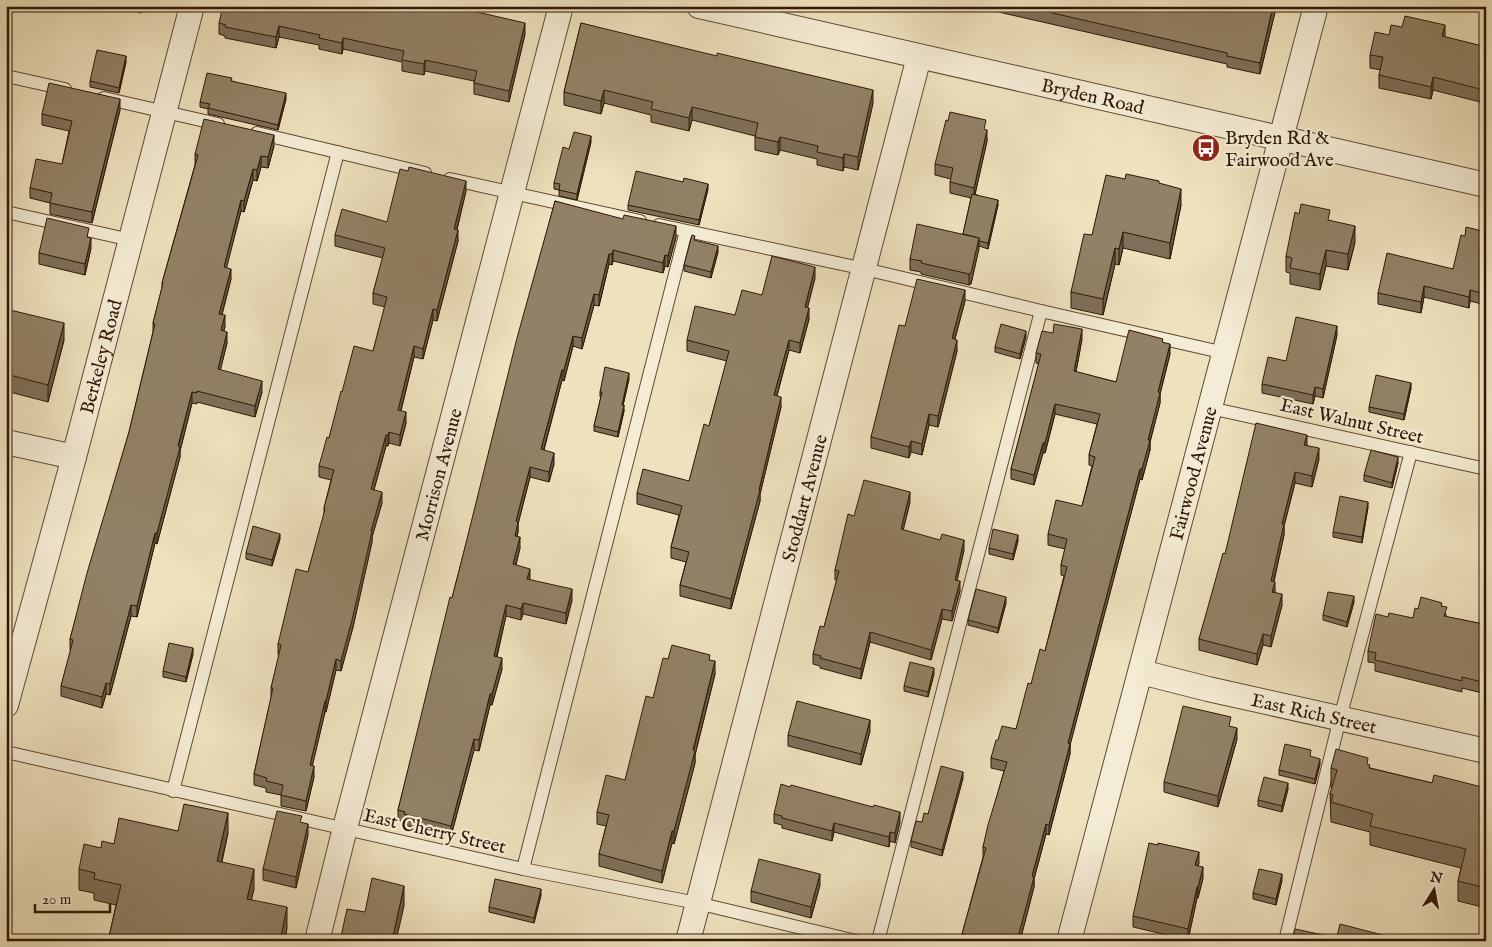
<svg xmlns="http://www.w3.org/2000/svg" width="1492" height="947" font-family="'IM FELL English',serif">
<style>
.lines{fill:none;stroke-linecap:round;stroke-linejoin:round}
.service-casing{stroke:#5f4a34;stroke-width:14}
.minor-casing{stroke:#5f4a34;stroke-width:26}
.service{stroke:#f4ecd4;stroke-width:12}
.minor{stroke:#f4ecd4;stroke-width:24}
.wall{fill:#7e6f58;stroke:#2f1807}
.shaded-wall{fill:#665a47;stroke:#2f1807}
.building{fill:#928166;stroke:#2f1807}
.labels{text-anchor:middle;stroke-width:4.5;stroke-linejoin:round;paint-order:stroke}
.street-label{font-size:19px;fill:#2f1807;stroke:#f4ecd4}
.poi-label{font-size:19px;fill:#2f1807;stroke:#f4ecd4;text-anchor:start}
</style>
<rect width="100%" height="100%" fill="#eee1bd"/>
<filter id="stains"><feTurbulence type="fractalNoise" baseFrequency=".004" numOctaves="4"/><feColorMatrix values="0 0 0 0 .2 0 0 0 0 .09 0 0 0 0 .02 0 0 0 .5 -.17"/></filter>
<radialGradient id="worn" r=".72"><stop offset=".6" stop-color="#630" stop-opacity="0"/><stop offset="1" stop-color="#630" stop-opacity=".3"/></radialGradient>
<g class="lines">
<defs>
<g id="service">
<path d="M6,76L65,89"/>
<path d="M104,98L218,124"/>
<path d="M257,133L425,173"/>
<path d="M450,179L640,221"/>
<path d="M6,212L131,240"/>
<path d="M659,225L865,269L1041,311L1225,353"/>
<path d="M1210,408L1486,469"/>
<path d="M6,752L523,869L697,903L856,941"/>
<path d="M173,791L338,152"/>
<path d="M523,869L686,231"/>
<path d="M878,941L1041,311"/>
<path d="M1285,941L1340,718L1411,452"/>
</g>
<g id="minor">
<path id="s1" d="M699,6L1486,185"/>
<path d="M6,442L74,457"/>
<path id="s2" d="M1141,672L1208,689L1486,751"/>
<path id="s3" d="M6,705L74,457L192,6"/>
<path id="s4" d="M317,941L345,828L561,6"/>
<path id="s5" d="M688,941L919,57"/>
<path id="s6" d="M1069,941L1316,6"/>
</g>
</defs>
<use href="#service" class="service-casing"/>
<use href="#minor" class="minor-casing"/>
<use href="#service" class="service"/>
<use href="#minor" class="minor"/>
</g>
<g class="wall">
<path d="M120,6H142L141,13L120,8Z"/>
<path d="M972,6H1276V8L1260,74L1227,67V64Z"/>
<path d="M478,12L525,34L509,102L474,94V81L425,71L424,75L402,71V62L343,49L342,54L319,49V45L279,37L276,48L225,38V36L219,34V23Z"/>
<path d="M581,23L873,103L858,170L844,167L843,171L817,165V159L780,150L778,155L755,150V136L692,120L689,131L651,122V115L604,103L601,114L564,105V92Z"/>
<path d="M1389,35L1445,37L1486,47V107L1480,106V102L1433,90L1431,99L1379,88V75L1381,70L1370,68V55Z"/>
<path d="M126,62L119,93L90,87V81Z"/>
<path d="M232,81L286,99L278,130L208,114V109L200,107V102Z"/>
<path d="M120,110L92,223L50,214V203L30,198V188L62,164L69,131L42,125V114Z"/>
<path d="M986,130L987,141L975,194L998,205L988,249L979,246L971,284L969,285L921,274V272L910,270V259L963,234L971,198L950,193V182L951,179L935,175V164Z"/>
<path d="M591,142L577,200L559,196V190L554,189V183L569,149Z"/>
<path d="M274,146L268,168L261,167L257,181L253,180L244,212L241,211L226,267L231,279L222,315L225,326L224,331L227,343L220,370L262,392L255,417L197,402V404L192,403L180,451V457L157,544L155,543L137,617L131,616L110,695L106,694L102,708L61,696V686L71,650H70V639L129,432L153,332V323L162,288V283L195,165V154Z"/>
<path d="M1125,179L1159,183L1181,205L1170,259L1123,248L1119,265L1115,264L1103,315L1071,308V292L1092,235Z"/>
<path d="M708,189L699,225L628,210V205Z"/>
<path d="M466,191L457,230L458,241L437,321L433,320L423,359L414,357L401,411L406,423L400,446L389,443L388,446H386L374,490L382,503L372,537V542L353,627L341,671L336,670L326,712H325L312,766L314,777L306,811L281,806V795L266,792V788L254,785V774L271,698V688L279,656L278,655V644L308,572L324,515V508L331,480L319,477V466L329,438L342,392L373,351L385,307L373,304V293L383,258L335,246V235L387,222Z"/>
<path d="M555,201L676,237L668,267L665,266L663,273L613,261L612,265L609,264L599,306L594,305L582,349L573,346L564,381L562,380L544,450L554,464L549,482L530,477L518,524V532L517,536L520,548L516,565L530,580L572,600L566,624L523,614L521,620L506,616L497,657L502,669L492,705H490L479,751L474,750L451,836L404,825V822L398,820V810L452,598Z"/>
<path d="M1330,220L1355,242L1348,270L1326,266L1320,290L1290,284V273L1286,272V256Z"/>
<path d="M1486,232V305L1470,301L1469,308L1424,297L1421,313L1378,304V293L1453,269L1465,236Z"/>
<path d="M91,248L85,275L39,264V253Z"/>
<path d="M718,252L711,278L684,271V265Z"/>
<path d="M815,278L807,308L809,319L800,353L789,350L777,396L781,407L760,494V501L731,609L680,596V585L686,562L671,558V547L679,515L637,504V493L689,481L709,426L727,361L687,351V340L735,315L762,295Z"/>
<path d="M965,301L955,339L957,351L938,427L929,425L922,455L911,452L909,458L871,448V437L905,326Z"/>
<path d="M6,309L64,340L48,402L6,391Z"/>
<path d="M1053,333L1082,339L1076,372L1116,382L1163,342L1170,354L1160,394V403L1150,442V450L1142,480L1140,479L1070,744V754L1049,835L1046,834L1034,879V887L1020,941H962V934L983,857V847L1004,771L991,768V758L998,740L1016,729L1031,684L1045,651L1064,576L1061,575V565L1065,549L1048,545V534L1082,506L1092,466L1089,465V455L1097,424L1055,414L1045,453H1043L1034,485L1011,479V469L1039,364L1036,363V353Z"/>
<path d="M1337,335L1323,398L1315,396L1313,404L1262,393V384L1286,361Z"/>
<path d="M1026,337L1020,359L995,352V347Z"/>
<path d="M629,379L623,405L624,411L618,437L594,431V426L601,397H600V392Z"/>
<path d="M1411,388L1404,420L1369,412V407Z"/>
<path d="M1307,445L1319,459L1312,487L1295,483L1284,526V535L1274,582L1275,592L1282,605L1271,647L1263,645L1257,665L1199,650V639L1225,554Z"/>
<path d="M1398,463L1392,488L1364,481V475Z"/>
<path d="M910,502L903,530L964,550L957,580L960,591L952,621L942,619L931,660L870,642L861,679L820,668V666L813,664V654L824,627L837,580H835V570L854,516Z"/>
<path d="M1368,507L1362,543L1333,537V532Z"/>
<path d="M280,539L272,566L246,559V553Z"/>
<path d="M1018,541L1013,560L989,554V548Z"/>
<path d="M1354,602L1347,627L1323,620V615Z"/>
<path d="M1006,603L998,633L968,625V620Z"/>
<path d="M1442,606L1447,617L1483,624L1486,621V694L1462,688V692L1375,671V663L1368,662V651L1388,617L1413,618L1418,609Z"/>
<path d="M193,654L186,682L163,677V671Z"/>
<path d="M668,659L710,660L715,674L695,755V763L674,844L672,843L662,883L599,866V854L606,826L597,824V812L625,780L653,698Z"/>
<path d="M934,674L928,697L904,691V686Z"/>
<path d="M1231,727L1237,739L1218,807L1164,792V782Z"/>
<path d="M870,731L861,765L788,746V735Z"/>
<path d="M1320,764L1315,784L1279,775V770Z"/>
<path d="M1368,765L1370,768L1432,783L1486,788V908L1458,901V881L1461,868L1370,845V832L1331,822L1330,794L1332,788H1331V768Z"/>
<path d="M963,778L942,856L911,847V841L922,822L928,814Z"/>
<path d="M1288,789L1282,812L1258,806V800Z"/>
<path d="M774,814L900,822L895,843L890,841L889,847L834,832L832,841L782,828V825L774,823Z"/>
<path d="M302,822L308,835L296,888L263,880V869Z"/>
<path d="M178,831L228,833L222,862L254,889L251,899L287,927L285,941H108L116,905L94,900V893L79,890V869L101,848L114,844Z"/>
<path d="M1199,863L1198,866L1203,878L1198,898H1197L1188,940L1133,927V916Z"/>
<path d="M1282,880L1276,905L1253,899V893Z"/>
<path d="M820,885L811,918L751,902V891Z"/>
<path d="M541,895L534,923L489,912V907Z"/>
</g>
<g class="shaded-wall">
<path d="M1273,6H1276V8L1260,74V63Z"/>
<path d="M525,23V34L509,102V91Z"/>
<path d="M1445,25V37L1442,36Z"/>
<path d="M279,26V37L276,48V37Z"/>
<path d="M343,38V49L342,54V43Z"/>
<path d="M126,56V62L119,93V88Z"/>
<path d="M425,60V71L424,75V64Z"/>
<path d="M1433,77V90L1431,99V87Z"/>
<path d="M604,90V103L601,114V101Z"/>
<path d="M873,90V103L858,170V157Z"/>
<path d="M286,93V99L278,130V125Z"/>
<path d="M120,99V110L92,223V212Z"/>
<path d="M692,107V120L689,131V118Z"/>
<path d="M987,130V141L974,199V188Z"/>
<path d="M274,135V146L268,168V157Z"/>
<path d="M591,136V142L577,200V194Z"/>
<path d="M780,137V150L778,155V142Z"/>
<path d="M844,154V167L843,171V158Z"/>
<path d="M261,156V167L257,181V170Z"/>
<path d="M253,169V180L244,212V201Z"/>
<path d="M466,181V191L454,240V229Z"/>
<path d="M708,184V189L699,225V220Z"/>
<path d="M1181,189V205L1170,259V243Z"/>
<path d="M241,200V211L224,278V267Z"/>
<path d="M998,200V205L988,249V243Z"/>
<path d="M676,226V237L668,267V256Z"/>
<path d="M1355,226V242L1348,270V254Z"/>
<path d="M458,230V241L437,321V310Z"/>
<path d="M1123,232V248L1119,265V249Z"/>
<path d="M91,238V248L85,275V264Z"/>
<path d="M979,238V249L971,284L969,285V274Z"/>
<path d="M718,246V252L711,278V272Z"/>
<path d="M1115,248V264L1103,315V299Z"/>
<path d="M613,250V261L612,265V254Z"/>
<path d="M1326,250V266L1320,290V274Z"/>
<path d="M609,254V264L599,306V295Z"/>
<path d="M665,255V266L663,273V263Z"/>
<path d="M815,267V278L805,318V307Z"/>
<path d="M231,269V279L219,325V314Z"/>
<path d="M1424,286V297L1421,313V302Z"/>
<path d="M965,290V301L952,349V338Z"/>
<path d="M1470,290V301L1469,308V297Z"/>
<path d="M594,294V305L582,349V338Z"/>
<path d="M809,308V319L800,353V343Z"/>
<path d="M433,309V320L423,359V349Z"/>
<path d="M225,315V326L221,341V330Z"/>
<path d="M64,323V340L48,402V385Z"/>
<path d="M1337,326V335L1323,398V389Z"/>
<path d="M1082,329V339L1074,382V371Z"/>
<path d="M1026,331V337L1020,359V354Z"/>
<path d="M227,332V343L218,380V369Z"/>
<path d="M573,336V346L564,381V370Z"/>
<path d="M789,340V350L774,406V395Z"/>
<path d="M957,340V351L938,427V416Z"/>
<path d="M1170,344V354L1160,394V403L1150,442V450L1142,480V469L1158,392Z"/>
<path d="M414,346V357L398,421V410Z"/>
<path d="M562,370V380L541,460V449Z"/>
<path d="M629,373V379L622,410V405Z"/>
<path d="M262,381V392L255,417V406Z"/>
<path d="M1411,383V388L1404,420V414Z"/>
<path d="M1315,387V396L1313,404V395Z"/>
<path d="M192,392V403L180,451V457L157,544V533Z"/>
<path d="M781,397V407L760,494V501L731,609V599L759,490Z"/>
<path d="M1055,404V414L1045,453V443Z"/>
<path d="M624,405V411L618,437V432Z"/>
<path d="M406,412V423L400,446V435Z"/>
<path d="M929,414V425L922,455V444Z"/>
<path d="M389,432V443L388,446V435Z"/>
<path d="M386,435V446L371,500V489Z"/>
<path d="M1307,435V446L1304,445Z"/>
<path d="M911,441V452L909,458V447Z"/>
<path d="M1043,443V453L1034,485V475Z"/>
<path d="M1319,448V459L1312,487V476Z"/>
<path d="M554,453V464L549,482V472Z"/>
<path d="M1398,457V463L1392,488V483Z"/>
<path d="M530,467V477L518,524V532L515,546L516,521Z"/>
<path d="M1140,469V479L1068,753V743Z"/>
<path d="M1295,472V483L1284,526V535L1271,592V581L1282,524Z"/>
<path d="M382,492V503L372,537V542L353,627L341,671V661L371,531Z"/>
<path d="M910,492V502L901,539V529Z"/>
<path d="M1368,502V507L1362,543V537Z"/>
<path d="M155,533V543L137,617V606Z"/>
<path d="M280,534V539L272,566V560Z"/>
<path d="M1018,535V541L1013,560V554Z"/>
<path d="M520,537V548L513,575V564Z"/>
<path d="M964,540V550L955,590V580Z"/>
<path d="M530,569V579L527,590V579Z"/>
<path d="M960,581V591L952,621V611Z"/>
<path d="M1275,582V593L1272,592Z"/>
<path d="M572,589V600L566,624V613Z"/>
<path d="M1282,594V605L1271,647V636Z"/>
<path d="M1354,596V602L1347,627V622Z"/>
<path d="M1006,597V603L998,633V628Z"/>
<path d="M523,603V614L521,620V609Z"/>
<path d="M131,605V616L110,695V684Z"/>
<path d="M506,605V616L494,667V656Z"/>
<path d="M942,609V619L931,660V650Z"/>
<path d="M870,632V642L861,679V669Z"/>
<path d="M1263,634V645L1257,665V654Z"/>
<path d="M193,648V654L186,682V677Z"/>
<path d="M502,658V669L492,705V694Z"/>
<path d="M336,659V670L326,712V701Z"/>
<path d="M715,661V674L695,755V763L674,844V831Z"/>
<path d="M934,668V674L928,697V692Z"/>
<path d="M106,683V694L102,708V697Z"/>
<path d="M490,694V705L479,751V740Z"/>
<path d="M325,701V712L310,776V765Z"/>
<path d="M870,720V731L861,765V754Z"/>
<path d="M1237,728V739L1218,807V796Z"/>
<path d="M474,739V750L451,836V826Z"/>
<path d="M1070,744V754L1049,835V825Z"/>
<path d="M1320,759V764L1315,784V779Z"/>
<path d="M314,766V777L306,811V801Z"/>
<path d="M963,772V778L942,856V850Z"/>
<path d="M1288,783V789L1282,812V806Z"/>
<path d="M900,812V822L895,843V833Z"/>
<path d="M228,813V833L217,881V861Z"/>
<path d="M834,823V832L832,841V831Z"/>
<path d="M308,824V835L296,888V877Z"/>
<path d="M1046,824V834L1034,879V887L1020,941H1017L1032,876Z"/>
<path d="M672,831V843L662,883V871Z"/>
<path d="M890,832V841L889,847V837Z"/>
<path d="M1199,852V863L1195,876V865Z"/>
<path d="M1203,867V878L1198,898V887Z"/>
<path d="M254,869V889L247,919V899Z"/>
<path d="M820,874V885L811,918V907Z"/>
<path d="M1282,874V880L1276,905V899Z"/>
<path d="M404,886V906L396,941H392Z"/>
<path d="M1197,887V898L1188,940V929Z"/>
<path d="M541,889V895L534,923V918Z"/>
<path d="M287,907V927L285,941H280Z"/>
</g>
<g class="building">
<path d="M223,6H460L478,10L477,12L525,23L509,91L474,83L477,71L425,60L424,64L402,60L404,51L343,38L342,43L319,38L320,35L279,26L276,37L225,27L226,25L219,23Z"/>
<path d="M1022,6H1273L1260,63L1227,56V53Z"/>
<path d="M1405,16L1445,25L1442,36L1486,47V95L1480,93V89L1433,77L1431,87L1379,75L1383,57L1370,55L1375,32L1389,35L1391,25L1402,27Z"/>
<path d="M581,23L717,56V53L873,90L858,157L844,154L843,158L817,152L818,146L780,137L778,142L755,137L758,123L692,107L689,118L651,109L653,102L604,90L601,101L564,92Z"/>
<path d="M97,50L126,56L119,88L90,81Z"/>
<path d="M207,73L232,78L231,81L286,93L278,125L208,108L210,104L200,102Z"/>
<path d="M49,83L120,99L92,212L50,203L52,193L30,188L36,159L62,164L72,121L42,114Z"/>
<path d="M950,112L986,120L984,129L987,130L974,188L950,182L953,168L935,164L946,120L948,121Z"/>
<path d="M204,119L274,135L268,157L261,156L257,170L253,169L244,201L241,200L224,267L231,269L219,314L225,315L221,330L227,332L218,369L262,381L255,406L197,391V393L192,392L178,446L180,447L157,533H155L137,606L131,605L110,684L106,683L102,697L61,686L73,640L70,639L87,573L129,432L155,324L153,323L163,283H162L198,155L195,154Z"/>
<path d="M574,132L591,136L577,194L559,190L560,184L554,183L563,147L569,149Z"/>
<path d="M409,167L466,181L454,229L458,230L437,310L433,309L423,349L414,346L398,410L406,412L400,435L389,432L388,435H386L371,489L382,492L371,531H372L353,616L341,661L336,659L326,701H325L310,765L314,766L306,801L281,795L283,785L266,781L267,778L254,774L273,688H271L281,645L278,644L296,569L308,572L325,509L324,508L334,470L319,466L327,437L329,438L341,391L342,392L354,346L373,351L387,297L373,293L385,248L335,235L342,209L387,222L400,169L408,171Z"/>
<path d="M636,171L683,182L684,178L708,184L699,220L628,205Z"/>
<path d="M1126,174L1159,181V183L1181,189L1170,243L1123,232L1119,249L1115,248L1103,299L1071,292L1084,234L1092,235L1106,175L1125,179Z"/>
<path d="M972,194L998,200L988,243L979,241V238L963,234Z"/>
<path d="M555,201L623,219L624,215L676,226L668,256L665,255L663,263L613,250L612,254H609L599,295L594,294L582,338L573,336L564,370H562L541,449L554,453L549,472L530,467L516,521L518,522L515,536L520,537L513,564L530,569L527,579L572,589L566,613L523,603L521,609L506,605L494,656L502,658L492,694H490L479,740L474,739L451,826L404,814L405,812L398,810L450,597L452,598L464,551L517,338Z"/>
<path d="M1301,204L1330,210L1328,220L1355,226L1348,254L1326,250L1320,274L1290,268L1292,258L1286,256L1295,212L1299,214Z"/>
<path d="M47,218L89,228L87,237L91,238L85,264L39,253Z"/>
<path d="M917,224L979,238L971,273L969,274L921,263L922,261L910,259Z"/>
<path d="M1466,227L1486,232V294L1470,290L1469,297L1424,286L1421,302L1378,293L1387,253L1453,269L1461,235L1465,236Z"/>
<path d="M692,235L695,236L694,240L718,246L711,272L684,265Z"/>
<path d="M772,256L815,267L805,307L809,308L800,343L789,340L774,395L781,397L759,490H760L731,599L680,585L689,552L671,547L682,506L637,493L643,469L689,481L704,424L709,426L729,351L687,340L695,306L735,315L742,290L762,295Z"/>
<path d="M917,279L965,290L952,338L957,340L938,416L929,414L922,444L911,441L909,447L871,437L899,325L905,326Z"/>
<path d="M6,309L64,323L48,385L6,374Z"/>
<path d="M1296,317L1337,326L1323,389L1315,387L1313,395L1262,384L1268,357L1286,361Z"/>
<path d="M1001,324L1026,331L1020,354L995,347Z"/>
<path d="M1054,324L1082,329L1074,371L1116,382L1129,330L1163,339L1162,342L1170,344L1158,392L1160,393L1148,440H1150L1142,469H1140L1068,743L1070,744L1049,825L1046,824L1032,876L1034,877L1017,941H965L966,935L962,934L986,848L983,847L988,825L1007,762L991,758L996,740H998L1002,726L1016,729L1028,683L1031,684L1040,649L1045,651L1067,567L1061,565L1067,539L1048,534L1056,500L1082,506L1095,457L1089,455L1100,414L1055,404L1045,443H1043L1034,475L1011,469L1041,354L1036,353L1042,331L1053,333Z"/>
<path d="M605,367L629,373L622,405H624L618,432L594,426L602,392H600Z"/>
<path d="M1376,375L1411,383L1404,414L1369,407Z"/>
<path d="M1256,423L1307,435L1304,445L1319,448L1312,476L1295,472L1282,524H1284L1271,581L1275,582L1272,592L1282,594L1271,636L1263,634L1257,654L1199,639L1223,553L1225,554Z"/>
<path d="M1371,450L1398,457L1392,483L1364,475Z"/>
<path d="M864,480L910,492L901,529L940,540L942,534L964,540L955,580L960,581L952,611L942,609L931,650L870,632L861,669L820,658L821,656L813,654L820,626L824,627L839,571L835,570L848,514L854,516Z"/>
<path d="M1340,496L1368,502L1362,537L1333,532Z"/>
<path d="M253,526L280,534L272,560L246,553Z"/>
<path d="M993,529L1018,535L1013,554L989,548Z"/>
<path d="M976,589L1006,597L998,628L968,620Z"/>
<path d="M1328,592L1354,596L1347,622L1323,615Z"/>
<path d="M1421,597L1442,603L1441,606L1447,607L1444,616L1483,624V621H1486V683L1462,677V681L1375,660L1376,653L1368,651L1376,614L1388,617L1389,613L1413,618L1415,608L1418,609Z"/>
<path d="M169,643L193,648L186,677L163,671Z"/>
<path d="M672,645L710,655L709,660L715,661L693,750L695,751L674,831H672L662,871L599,854L609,815L597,812L606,775L625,780L646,696L653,698L663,658L668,659Z"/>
<path d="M910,662L934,668L928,692L904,686Z"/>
<path d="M797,701L870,720L861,754L788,735Z"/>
<path d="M1183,706L1231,717L1229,726L1237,728L1218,796L1164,782Z"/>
<path d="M1285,744L1311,750L1310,756L1320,759L1315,779L1279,770Z"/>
<path d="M1336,749L1368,758L1367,764L1370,765L1369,768L1432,783L1434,775L1486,788V888L1458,881L1466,849L1370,826L1373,814L1331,802L1333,795L1330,794L1337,770L1331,768Z"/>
<path d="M941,766L963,772L942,850L911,841L916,821L922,822L924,813L928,814Z"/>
<path d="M1264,777L1288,783L1282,806L1258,800Z"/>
<path d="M781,784L790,787L791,785L873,807L874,805L900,812L895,833L890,832L889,837L834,823L832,831L782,818V816L774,814Z"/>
<path d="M184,804L228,813L217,861L254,869L247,899L287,907L280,941H179L158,936L157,941H108L121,885L94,879L95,873L79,869L84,844L101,848L102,841L114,844L119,818L178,831Z"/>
<path d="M277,811L302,816L300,822L308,824L296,877L263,869Z"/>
<path d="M1149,843L1158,845V843L1199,852L1195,865L1203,867L1198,887H1197L1188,929L1133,916Z"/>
<path d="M759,859L820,874L811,907L751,891Z"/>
<path d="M1259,869L1282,874L1276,899L1253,893Z"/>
<path d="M372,878L404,886L392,941H340L347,909L365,912Z"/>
<path d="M495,879L541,889L534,918L489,907Z"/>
<path d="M1340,924L1394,938L1406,941H1336Z"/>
<path d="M1295,929L1328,936L1327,941H1292Z"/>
<path d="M1107,938L1115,941H1106Z"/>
</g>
<defs>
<symbol id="bus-disc" viewBox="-11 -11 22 22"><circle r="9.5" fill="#8f2418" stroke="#f4ecd4"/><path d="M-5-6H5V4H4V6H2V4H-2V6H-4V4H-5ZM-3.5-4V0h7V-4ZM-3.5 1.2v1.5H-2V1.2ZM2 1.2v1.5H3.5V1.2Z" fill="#fff"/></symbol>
</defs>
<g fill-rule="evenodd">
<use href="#bus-disc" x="1190" y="132" width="32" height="32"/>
</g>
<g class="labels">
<g class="street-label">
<text dy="7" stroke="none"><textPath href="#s1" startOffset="404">Bryden Road</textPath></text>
<text dy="7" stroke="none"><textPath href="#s3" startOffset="361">Berkeley Road</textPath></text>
<text transform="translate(1352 420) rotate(13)" y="7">East Walnut Street</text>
<text dy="7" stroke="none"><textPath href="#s4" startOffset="482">Morrison Avenue</textPath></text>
<text dy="7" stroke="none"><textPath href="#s6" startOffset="484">Fairwood Avenue</textPath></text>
<text dy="7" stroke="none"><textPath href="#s5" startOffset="458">Stoddart Avenue</textPath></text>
<text dy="7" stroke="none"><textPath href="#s2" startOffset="178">East Rich Street</textPath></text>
<text transform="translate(435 830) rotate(13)" y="7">East Cherry Street</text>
</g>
<g class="poi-label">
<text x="1225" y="144">Bryden Rd &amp;<tspan x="1225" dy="22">Fairwood Ave</tspan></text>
</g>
</g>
<rect width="1492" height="947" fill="none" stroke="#eee1bd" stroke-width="25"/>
<rect x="8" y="8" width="1477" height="932" fill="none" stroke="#2f1807" stroke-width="2.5"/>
<rect x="12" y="12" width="1467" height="922" fill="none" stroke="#2f1807"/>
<g transform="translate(1434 890) rotate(11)" stroke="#f4ecd4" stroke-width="4" paint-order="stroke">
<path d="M0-4L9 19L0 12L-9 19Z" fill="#2f1807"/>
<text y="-8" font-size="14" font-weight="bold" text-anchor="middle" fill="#2f1807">N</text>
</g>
<path d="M35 904v8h75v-8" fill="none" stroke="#2f1807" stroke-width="2.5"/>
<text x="42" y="904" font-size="15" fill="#2f1807" stroke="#f4ecd4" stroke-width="4" paint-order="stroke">20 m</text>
<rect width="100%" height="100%" filter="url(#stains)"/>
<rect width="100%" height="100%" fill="url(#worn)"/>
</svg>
